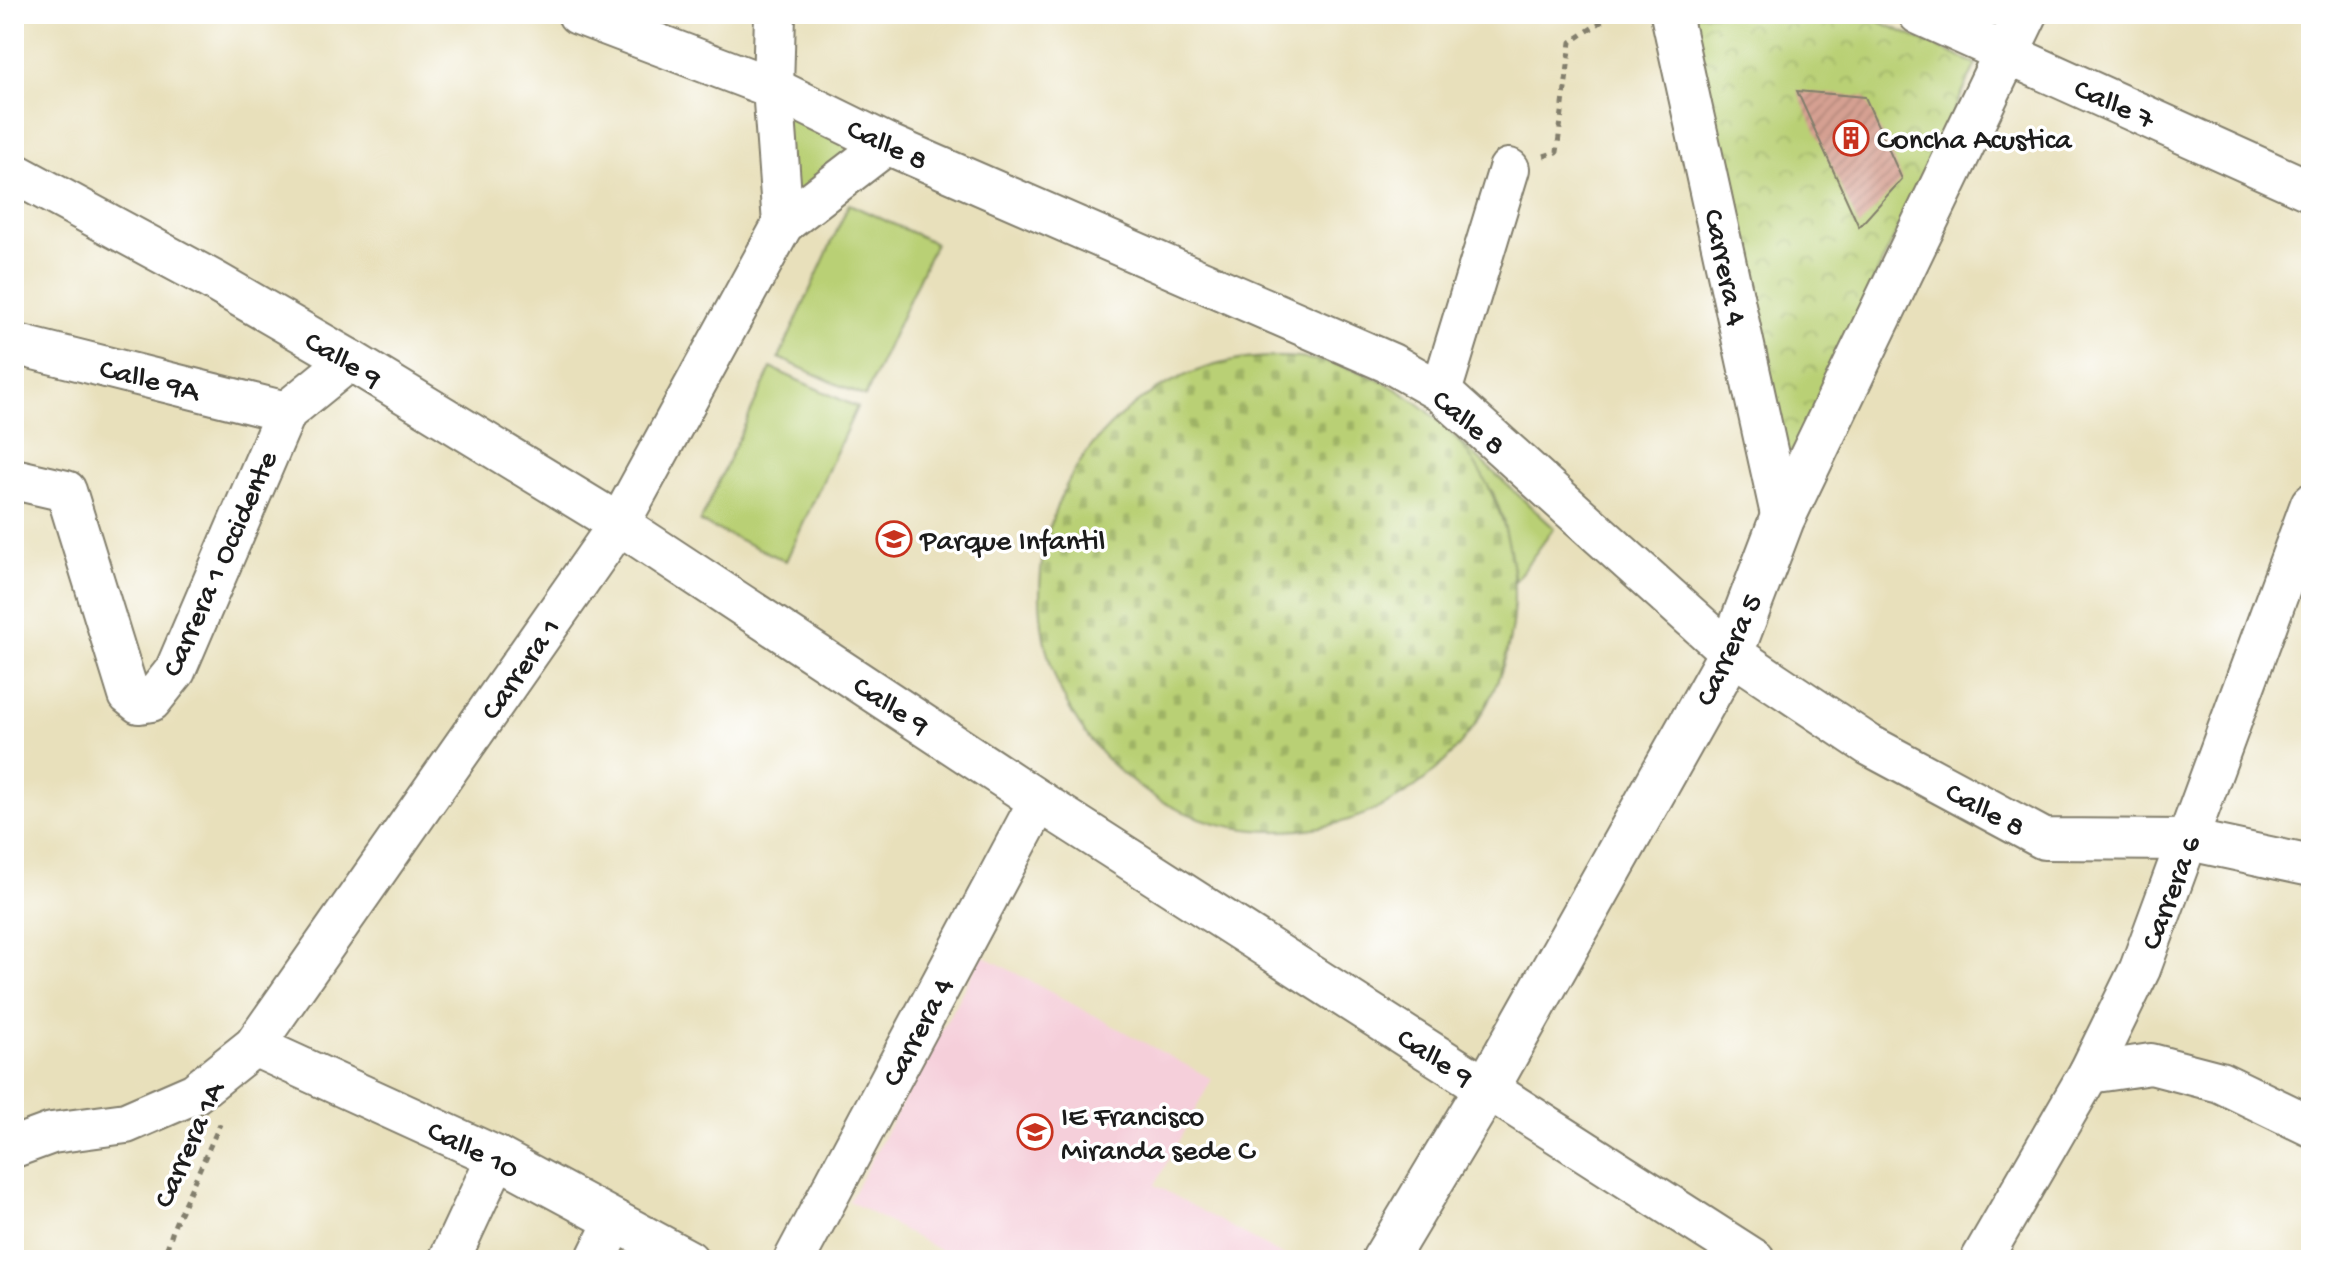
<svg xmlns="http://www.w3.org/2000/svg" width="2325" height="1274" font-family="'Gochi Hand',sans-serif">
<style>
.built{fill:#f5cfda}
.grass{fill:#b9d075;stroke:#6a7648;stroke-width:2}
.cemetery{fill:url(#cemetery-stones);stroke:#6a7648;stroke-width:2}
.park{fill:url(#park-crowns);stroke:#6a7648;stroke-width:2}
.building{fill:url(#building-hatch)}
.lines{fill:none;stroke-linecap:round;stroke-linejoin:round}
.minor-casing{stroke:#827e6c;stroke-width:44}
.tertiary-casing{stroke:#827e6c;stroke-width:48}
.path{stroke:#827e6c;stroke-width:5;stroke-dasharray:6 6;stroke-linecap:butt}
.minor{stroke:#fff;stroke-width:40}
.tertiary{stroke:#fff;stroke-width:44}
.labels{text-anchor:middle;stroke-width:7;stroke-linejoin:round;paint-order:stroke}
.street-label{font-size:30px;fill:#1c1c1c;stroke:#fff}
.poi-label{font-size:30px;fill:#1c1c1c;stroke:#fff;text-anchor:start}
</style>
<defs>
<pattern id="cemetery-stones" width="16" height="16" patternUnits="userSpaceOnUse" patternTransform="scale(2)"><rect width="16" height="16" fill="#b9d075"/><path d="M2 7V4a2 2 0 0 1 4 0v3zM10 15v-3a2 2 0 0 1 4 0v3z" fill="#9eb265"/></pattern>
<pattern id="park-crowns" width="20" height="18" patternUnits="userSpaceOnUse" patternTransform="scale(2)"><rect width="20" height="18" fill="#b9d075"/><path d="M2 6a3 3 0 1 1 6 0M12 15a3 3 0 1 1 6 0" fill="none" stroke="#9eb265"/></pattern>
<pattern id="building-hatch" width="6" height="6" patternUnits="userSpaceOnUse" patternTransform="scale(2)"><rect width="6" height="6" fill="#d5a092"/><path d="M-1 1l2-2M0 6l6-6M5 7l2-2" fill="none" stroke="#b6897d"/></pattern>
</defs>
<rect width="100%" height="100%" fill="#fff"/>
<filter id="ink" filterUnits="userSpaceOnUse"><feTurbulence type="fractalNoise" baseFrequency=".0125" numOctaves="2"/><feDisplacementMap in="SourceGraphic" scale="16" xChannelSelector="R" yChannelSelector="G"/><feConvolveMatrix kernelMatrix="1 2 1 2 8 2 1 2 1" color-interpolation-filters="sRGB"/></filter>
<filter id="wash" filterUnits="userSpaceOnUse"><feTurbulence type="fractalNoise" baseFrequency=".006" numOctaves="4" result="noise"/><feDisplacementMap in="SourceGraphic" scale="32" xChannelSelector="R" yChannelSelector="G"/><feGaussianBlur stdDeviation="1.8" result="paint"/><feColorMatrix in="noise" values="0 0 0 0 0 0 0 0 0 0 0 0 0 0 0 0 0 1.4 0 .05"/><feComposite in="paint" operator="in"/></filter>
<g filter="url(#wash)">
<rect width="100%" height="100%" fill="#e8e0bb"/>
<path class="built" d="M982,955L1212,1079L1155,1185L1291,1260H958L849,1201Z"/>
<g class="grass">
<path d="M782,105L871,147L791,207Z"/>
<path d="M849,204L935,243L865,397L779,358Z"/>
<path d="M771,368L857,407L786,561L700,522Z"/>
<path d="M1453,435L1554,528L1515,581L1503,519L1493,493Z"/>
</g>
<circle class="cemetery" cx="1277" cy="594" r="237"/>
<path class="park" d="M1680,14H1862L1976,64L1785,468Z"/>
<g id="blocks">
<path class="building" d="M1797,91L1865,97L1902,179L1859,227Z"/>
</g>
</g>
<g filter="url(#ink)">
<use href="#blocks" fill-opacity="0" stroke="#827e6c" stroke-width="2"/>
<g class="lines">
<defs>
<g id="minor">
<path d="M578,14L773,88L887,144L1392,364L1441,392L1731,653L1869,745L2044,839L2189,840L2311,866"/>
<path d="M1671,14L1782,519"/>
<path d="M1919,14L2311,191"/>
<path d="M14,173L212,280L350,360L619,524L1039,801L1755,1260"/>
<path d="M783,224L887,144"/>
<path d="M14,344L286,412"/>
<path d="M1441,392L1509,169"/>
<path d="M14,479L66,491L129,695L139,703L151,701L175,671L286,412L350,360"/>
<path d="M254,1046L497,1157L688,1260"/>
<path d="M2089,1073L2151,1064L2220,1082L2311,1126"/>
<path d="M14,1147L52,1133L126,1123L195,1093L254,1046L619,524L783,224L773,88L775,14"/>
<path d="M449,1260L497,1157"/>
<path d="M596,1260L615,1221"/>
<path d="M794,1260L1039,801"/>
<path d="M1981,1260L2089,1073L2140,969L2311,504"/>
</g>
<path id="tertiary" d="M1384,1260L1487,1088L1731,653L1782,519L2025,14"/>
</defs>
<use href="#minor" class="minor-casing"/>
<use href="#tertiary" class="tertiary-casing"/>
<g class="path">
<path d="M1544,156L1557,152L1571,42L1613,14"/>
<path d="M163,1260L175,1224L220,1124"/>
</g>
<use href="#minor" class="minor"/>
<use href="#tertiary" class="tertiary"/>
</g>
</g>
<defs>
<symbol id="building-ring" viewBox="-11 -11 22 22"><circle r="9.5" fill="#fff" stroke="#c8321e" stroke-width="1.5"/><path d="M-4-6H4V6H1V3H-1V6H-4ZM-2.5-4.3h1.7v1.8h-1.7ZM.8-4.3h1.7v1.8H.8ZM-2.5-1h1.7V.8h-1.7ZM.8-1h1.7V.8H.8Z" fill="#c8321e"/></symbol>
<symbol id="school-ring" viewBox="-11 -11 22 22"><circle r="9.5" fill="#fff" stroke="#c8321e" stroke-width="1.5"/><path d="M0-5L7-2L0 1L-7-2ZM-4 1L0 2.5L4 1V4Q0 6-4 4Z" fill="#c8321e"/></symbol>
</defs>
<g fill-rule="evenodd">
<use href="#building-ring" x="1831" y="118" width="40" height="40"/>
<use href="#school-ring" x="874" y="519" width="40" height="40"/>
<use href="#school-ring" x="1015" y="1112" width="40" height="40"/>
</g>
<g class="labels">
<g class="street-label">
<text transform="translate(2115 102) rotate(24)" y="10">Calle 7</text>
<text transform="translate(888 143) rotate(25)" y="10">Calle 8</text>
<text transform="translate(1727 267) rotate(78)" y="10">Carrera 4</text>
<text transform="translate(344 358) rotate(31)" y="10">Calle 9</text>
<text transform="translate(150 378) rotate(14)" y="10">Calle 9A</text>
<text transform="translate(1470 421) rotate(40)" y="10">Calle 8</text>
<text transform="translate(218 563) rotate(-66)" y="10">Carrera 1 Occidente</text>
<text transform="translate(1727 649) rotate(-65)" y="10">Carrera 5</text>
<text transform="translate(519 668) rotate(-55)" y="10">Carrera 1</text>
<text transform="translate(892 704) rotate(33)" y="10">Calle 9</text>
<text transform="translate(1986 808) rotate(28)" y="10">Calle 8</text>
<text transform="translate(2169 892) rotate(-69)" y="10">Carrera 6</text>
<text transform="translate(916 1031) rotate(-62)" y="10">Carrera 4</text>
<text transform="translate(1436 1056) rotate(33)" y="10">Calle 9</text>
<text transform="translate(187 1144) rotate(-66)" y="10">Carrera 1A</text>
<text transform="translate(474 1148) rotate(26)" y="10">Calle 10</text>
</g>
<g class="poi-label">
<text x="1877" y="148">Concha Acustica</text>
<text x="920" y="549">Parque Infantil</text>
<text x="1061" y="1125">IE Francisco<tspan x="1061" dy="34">Miranda sede C</tspan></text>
</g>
</g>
<rect width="2325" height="1274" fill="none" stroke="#fff" stroke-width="48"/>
</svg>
